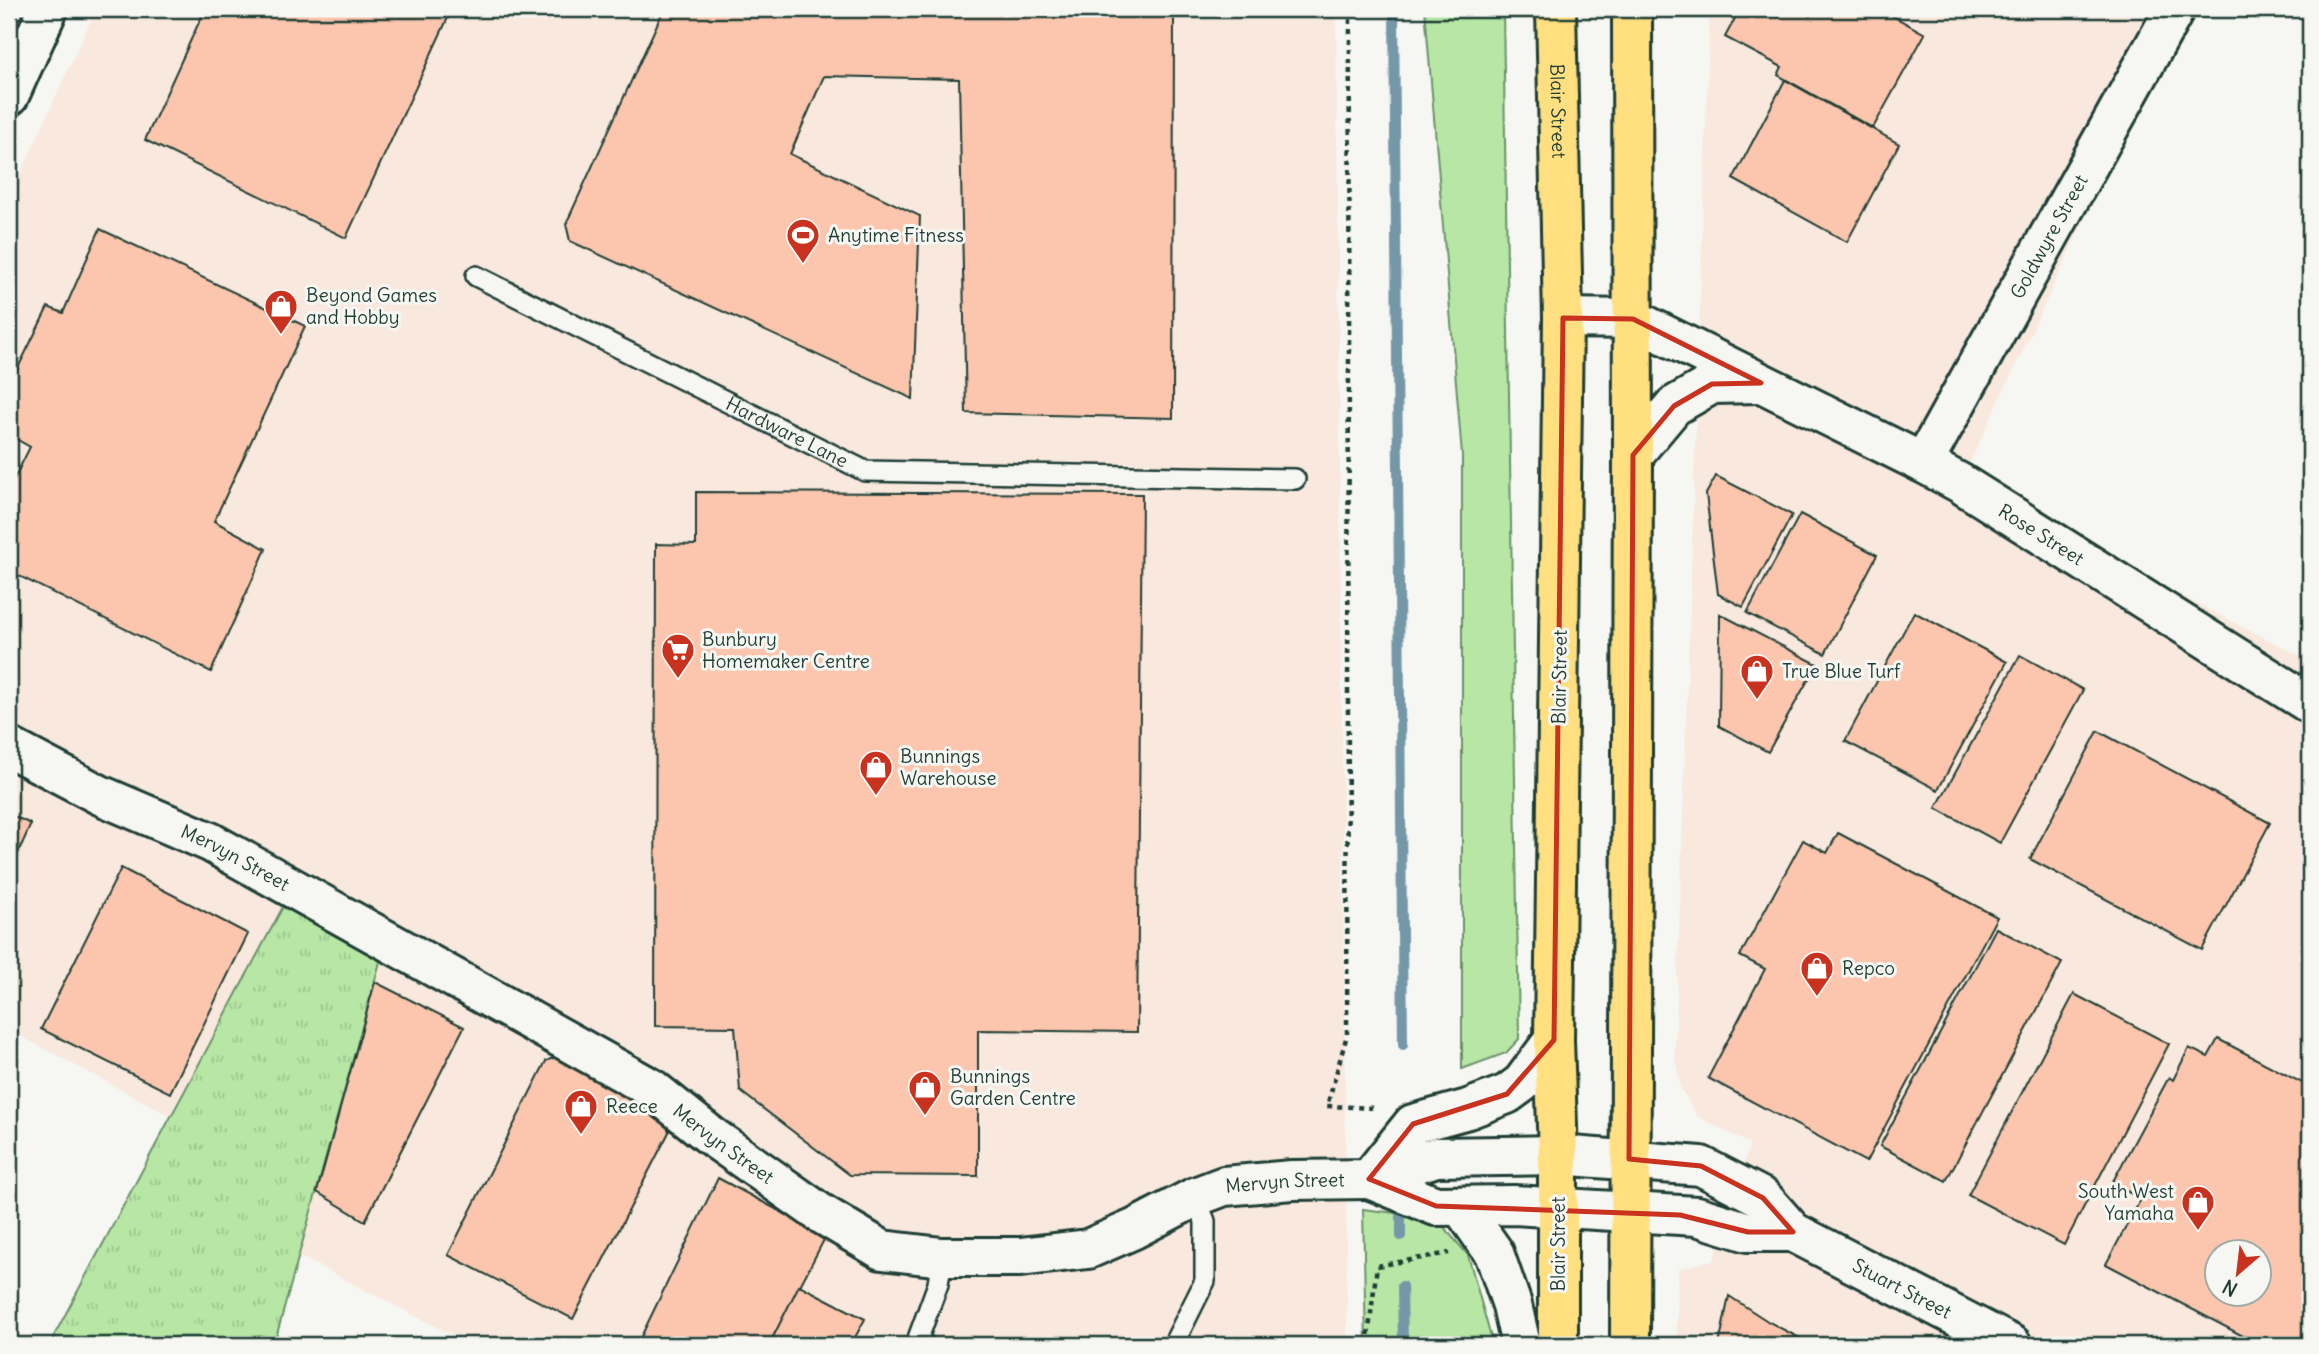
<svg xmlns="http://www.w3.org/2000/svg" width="2319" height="1354" font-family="Delius,sans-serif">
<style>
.built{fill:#f8e8dd;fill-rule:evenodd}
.grass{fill:#b7e6a5;stroke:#6b926c;stroke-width:2}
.park{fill:url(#park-tufts);stroke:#6b926c;stroke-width:2}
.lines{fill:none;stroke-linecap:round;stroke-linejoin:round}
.stream{stroke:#7498a9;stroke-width:10}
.building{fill:#fbc6ad;stroke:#1f3d34;stroke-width:2;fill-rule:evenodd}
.lane-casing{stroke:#1f3d34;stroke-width:24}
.street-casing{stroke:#1f3d34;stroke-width:44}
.primary-casing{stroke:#1f3d34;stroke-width:44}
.path{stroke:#1f3d34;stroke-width:4.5;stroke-dasharray:5 5;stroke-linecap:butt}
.lane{stroke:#f6f6f2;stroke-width:19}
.street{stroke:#f6f6f2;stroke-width:38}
.primary{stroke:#ffdf80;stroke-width:38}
.marked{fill:none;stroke:#c8321e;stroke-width:5;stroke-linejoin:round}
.labels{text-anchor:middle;stroke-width:6;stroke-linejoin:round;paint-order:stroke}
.street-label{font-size:19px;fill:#1f3d34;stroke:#f6f6f2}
.poi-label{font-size:19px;fill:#1f3d34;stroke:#f6f6f2;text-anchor:start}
</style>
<defs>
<pattern id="park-tufts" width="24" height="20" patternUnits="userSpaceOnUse" patternTransform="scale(1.75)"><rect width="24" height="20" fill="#b7e6a5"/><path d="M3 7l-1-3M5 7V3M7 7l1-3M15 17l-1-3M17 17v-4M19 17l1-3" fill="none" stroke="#9dc68f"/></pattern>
</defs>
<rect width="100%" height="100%" fill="#f6f6f2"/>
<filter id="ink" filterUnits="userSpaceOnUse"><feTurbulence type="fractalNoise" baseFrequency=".0143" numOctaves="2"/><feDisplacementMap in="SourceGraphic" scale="14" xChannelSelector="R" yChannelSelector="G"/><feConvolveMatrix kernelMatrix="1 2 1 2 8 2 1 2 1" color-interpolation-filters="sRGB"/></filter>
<g filter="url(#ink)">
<g class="built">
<path d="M96,9H1336L1347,1345H472L299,1256L383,951L285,901L171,1116L9,1030V705L20,683L9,677V199Z"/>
<path d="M1710,9H2184L1960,483L2310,661V1345H1677L1678,1269L1714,1260L1750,1144L1697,1116L1681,1089L1675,1057ZM2218,1252H2260V1294H2218Z"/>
</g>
<g class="grass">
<path d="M1425,9H1503L1519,1039L1506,1053L1462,1069V455Z"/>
<path d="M1363,1209L1436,1218L1468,1255L1493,1345H1366Z"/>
</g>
<path class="park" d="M286,901L383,951L274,1345H49Z"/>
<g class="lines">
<g class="stream">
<path d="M1394,9L1403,1045"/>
<path d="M1401,1199V1236"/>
<path d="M1402,1286L1403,1345"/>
</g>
</g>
<g class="building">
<path d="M205,9H452L346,238L145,140Z"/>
<path d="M664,9H1174L1173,418L966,413L959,79L824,76L790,154L920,216L913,399L570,241L566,224Z"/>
<path d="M1740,9H1796L1810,16L1814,9H1880L1925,34L1873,128L1778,75L1782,67L1725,37Z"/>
<path d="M1785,80L1899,144L1847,242L1733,179Z"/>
<path d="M100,229L305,326L214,521L266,549L211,672L9,571V489L30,447L9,435V386L48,307L63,313Z"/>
<path d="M1716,476L1792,515L1743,607L1718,594L1706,494Z"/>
<path d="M696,492L1142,494L1137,1032L978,1030V1176L850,1175L740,1091L735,1027L655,1026L656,544L696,545Z"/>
<path d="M1800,514L1877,555L1825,654L1747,613Z"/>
<path d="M1914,612L2007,662L1938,790L1845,741Z"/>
<path d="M1720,614L1817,664L1768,752L1719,726Z"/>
<path d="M2020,655L2083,690L2000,843L1936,808Z"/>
<path d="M2098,731L2270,823L2202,950L2030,859Z"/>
<path d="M9,814L31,824L9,873Z"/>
<path d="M1838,833L1997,917L1866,1162L1708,1078L1765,969L1740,956L1803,840L1827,853Z"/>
<path d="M121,868L248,934L170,1093L41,1029Z"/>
<path d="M1996,928L2062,963L1946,1181L1880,1146Z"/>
<path d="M375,982L464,1027L365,1221L317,1192Z"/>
<path d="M2074,994L2169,1044L2064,1245L1968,1195Z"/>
<path d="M2218,1039L2310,1087V1345H2260L2106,1264L2141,1199L2112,1183L2169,1077L2173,1080L2189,1048L2208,1057ZM2218,1252H2260V1294H2218Z"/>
<path d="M565,1053L664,1109L669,1132L573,1319L448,1255L546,1061Z"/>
<path d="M718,1178L826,1236L769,1345H637Z"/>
<path d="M799,1285L865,1319L851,1345H769Z"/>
<path d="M1729,1296L1769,1322L1813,1345H1719Z"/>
</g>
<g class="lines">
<defs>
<g id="lane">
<path id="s1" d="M476,276L865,471L1295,479"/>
<path d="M925,1345L917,1341L938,1284L942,1257"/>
<path d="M1173,1345L1205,1281V1221L1195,1197"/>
</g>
<g id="street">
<path d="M9,96L48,9"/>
<path id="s2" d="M1563,318L1633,319L1923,463L1960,483L2310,704"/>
<path d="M1633,455L1674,406L1712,384L1759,383"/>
<path id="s3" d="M1923,463L2175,9"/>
<path id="s4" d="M9,747L100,795L210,842L651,1088L711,1136L820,1213L882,1250L942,1257H1020L1088,1249L1134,1229L1195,1197L1224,1186L1292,1180L1369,1179L1436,1157L1558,1155L1701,1166L1763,1198L1793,1232L2012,1345"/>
<path d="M1369,1179L1436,1206L1514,1205L1680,1215L1697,1216L1748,1232H1793"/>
<path d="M1369,1179L1413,1124L1468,1109L1507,1094L1522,1083L1554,1040"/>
<path d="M1461,1206L1494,1253L1512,1305L1521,1345"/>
</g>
<g id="primary">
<path id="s5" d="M1556,9L1563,318L1554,1040L1558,1155V1345"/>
<path d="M1630,1345L1633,455L1632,9"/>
</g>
</defs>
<use href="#lane" class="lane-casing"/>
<use href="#street" class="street-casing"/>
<use href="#primary" class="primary-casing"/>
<g class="path">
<path d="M1350,9L1347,1035L1327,1106L1376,1108"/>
<path d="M1367,1345L1377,1266L1449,1253"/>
</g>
<use href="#lane" class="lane"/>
<use href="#street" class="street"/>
<use href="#primary" class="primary"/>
</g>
</g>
<path class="marked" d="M1563,318L1633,319L1761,383L1712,384L1674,406L1633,455L1629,1159L1701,1166L1763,1198L1793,1232H1748L1680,1215L1436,1206L1369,1179L1413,1124L1507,1094L1554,1040Z"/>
<defs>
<symbol id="stadium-pin" viewBox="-11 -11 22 30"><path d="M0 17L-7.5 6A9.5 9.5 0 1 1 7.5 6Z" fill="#c8321e" stroke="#f6f6f2"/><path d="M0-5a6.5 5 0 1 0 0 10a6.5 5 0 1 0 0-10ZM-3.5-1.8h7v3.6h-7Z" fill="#fff"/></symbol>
<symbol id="shop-pin" viewBox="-11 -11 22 30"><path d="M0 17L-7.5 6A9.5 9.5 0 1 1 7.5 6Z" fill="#c8321e" stroke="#f6f6f2"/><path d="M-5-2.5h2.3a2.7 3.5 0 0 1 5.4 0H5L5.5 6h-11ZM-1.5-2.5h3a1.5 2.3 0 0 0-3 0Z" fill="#fff"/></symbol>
<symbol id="supermarket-pin" viewBox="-11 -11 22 30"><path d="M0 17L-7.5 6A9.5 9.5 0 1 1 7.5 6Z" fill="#c8321e" stroke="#f6f6f2"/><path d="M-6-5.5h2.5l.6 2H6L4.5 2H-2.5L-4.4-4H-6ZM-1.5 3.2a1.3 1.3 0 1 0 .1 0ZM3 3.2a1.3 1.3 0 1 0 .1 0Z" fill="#fff"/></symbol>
</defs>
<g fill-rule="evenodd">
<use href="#stadium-pin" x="784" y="216" width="38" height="52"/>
<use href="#shop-pin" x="262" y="287" width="38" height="52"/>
<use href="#supermarket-pin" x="659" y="631" width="38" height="52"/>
<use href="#shop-pin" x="1738" y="652" width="38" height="52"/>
<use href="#shop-pin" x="857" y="748" width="38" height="52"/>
<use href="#shop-pin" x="1798" y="949" width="38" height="52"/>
<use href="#shop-pin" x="906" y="1068" width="38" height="52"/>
<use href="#shop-pin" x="562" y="1087" width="38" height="52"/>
<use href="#shop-pin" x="2179" y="1183" width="38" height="52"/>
</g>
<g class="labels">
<g class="street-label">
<text dy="7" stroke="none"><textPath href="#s5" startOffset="102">Blair Street</textPath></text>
<text dy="7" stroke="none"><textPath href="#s3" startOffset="259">Goldwyre Street</textPath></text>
<text dy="7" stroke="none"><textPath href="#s1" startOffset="348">Hardware Lane</textPath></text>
<text dy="7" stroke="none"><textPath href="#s2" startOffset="532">Rose Street</textPath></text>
<text transform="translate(1559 677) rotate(-89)" y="7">Blair Street</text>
<text dy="7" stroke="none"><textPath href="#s4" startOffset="252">Mervyn Street</textPath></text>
<text dy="7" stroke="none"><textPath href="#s4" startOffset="819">Mervyn Street</textPath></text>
<text dy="7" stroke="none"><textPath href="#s4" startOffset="1428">Mervyn Street</textPath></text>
<text transform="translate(1558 1244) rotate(-90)" y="7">Blair Street</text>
<text dy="7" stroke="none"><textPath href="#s4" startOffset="2086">Stuart Street</textPath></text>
</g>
<g class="poi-label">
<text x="828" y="242">Anytime Fitness</text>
<text x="306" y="302">Beyond Games<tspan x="306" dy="22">and Hobby</tspan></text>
<text x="702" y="646">Bunbury<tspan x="702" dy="22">Homemaker Centre</tspan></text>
<text x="1782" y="678">True Blue Turf</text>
<text x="900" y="763">Bunnings<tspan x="900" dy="22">Warehouse</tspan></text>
<text x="1842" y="975">Repco</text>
<text x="950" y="1083">Bunnings<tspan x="950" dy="22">Garden Centre</tspan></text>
<text x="606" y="1113">Reece</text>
<text x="2174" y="1198" text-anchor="end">South West<tspan x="2174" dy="22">Yamaha</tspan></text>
</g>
</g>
<rect width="2319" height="1354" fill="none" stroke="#f6f6f2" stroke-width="35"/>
<rect x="18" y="18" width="2284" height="1319" fill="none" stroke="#1f3d34" stroke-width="2.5" filter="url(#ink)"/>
<g transform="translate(2238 1273) rotate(208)"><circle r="33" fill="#f6f6f2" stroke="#a0aca6" stroke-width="2"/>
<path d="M0-5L12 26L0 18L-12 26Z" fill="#c8321e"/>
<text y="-10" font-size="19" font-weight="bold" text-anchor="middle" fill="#1f3d34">N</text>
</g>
</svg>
